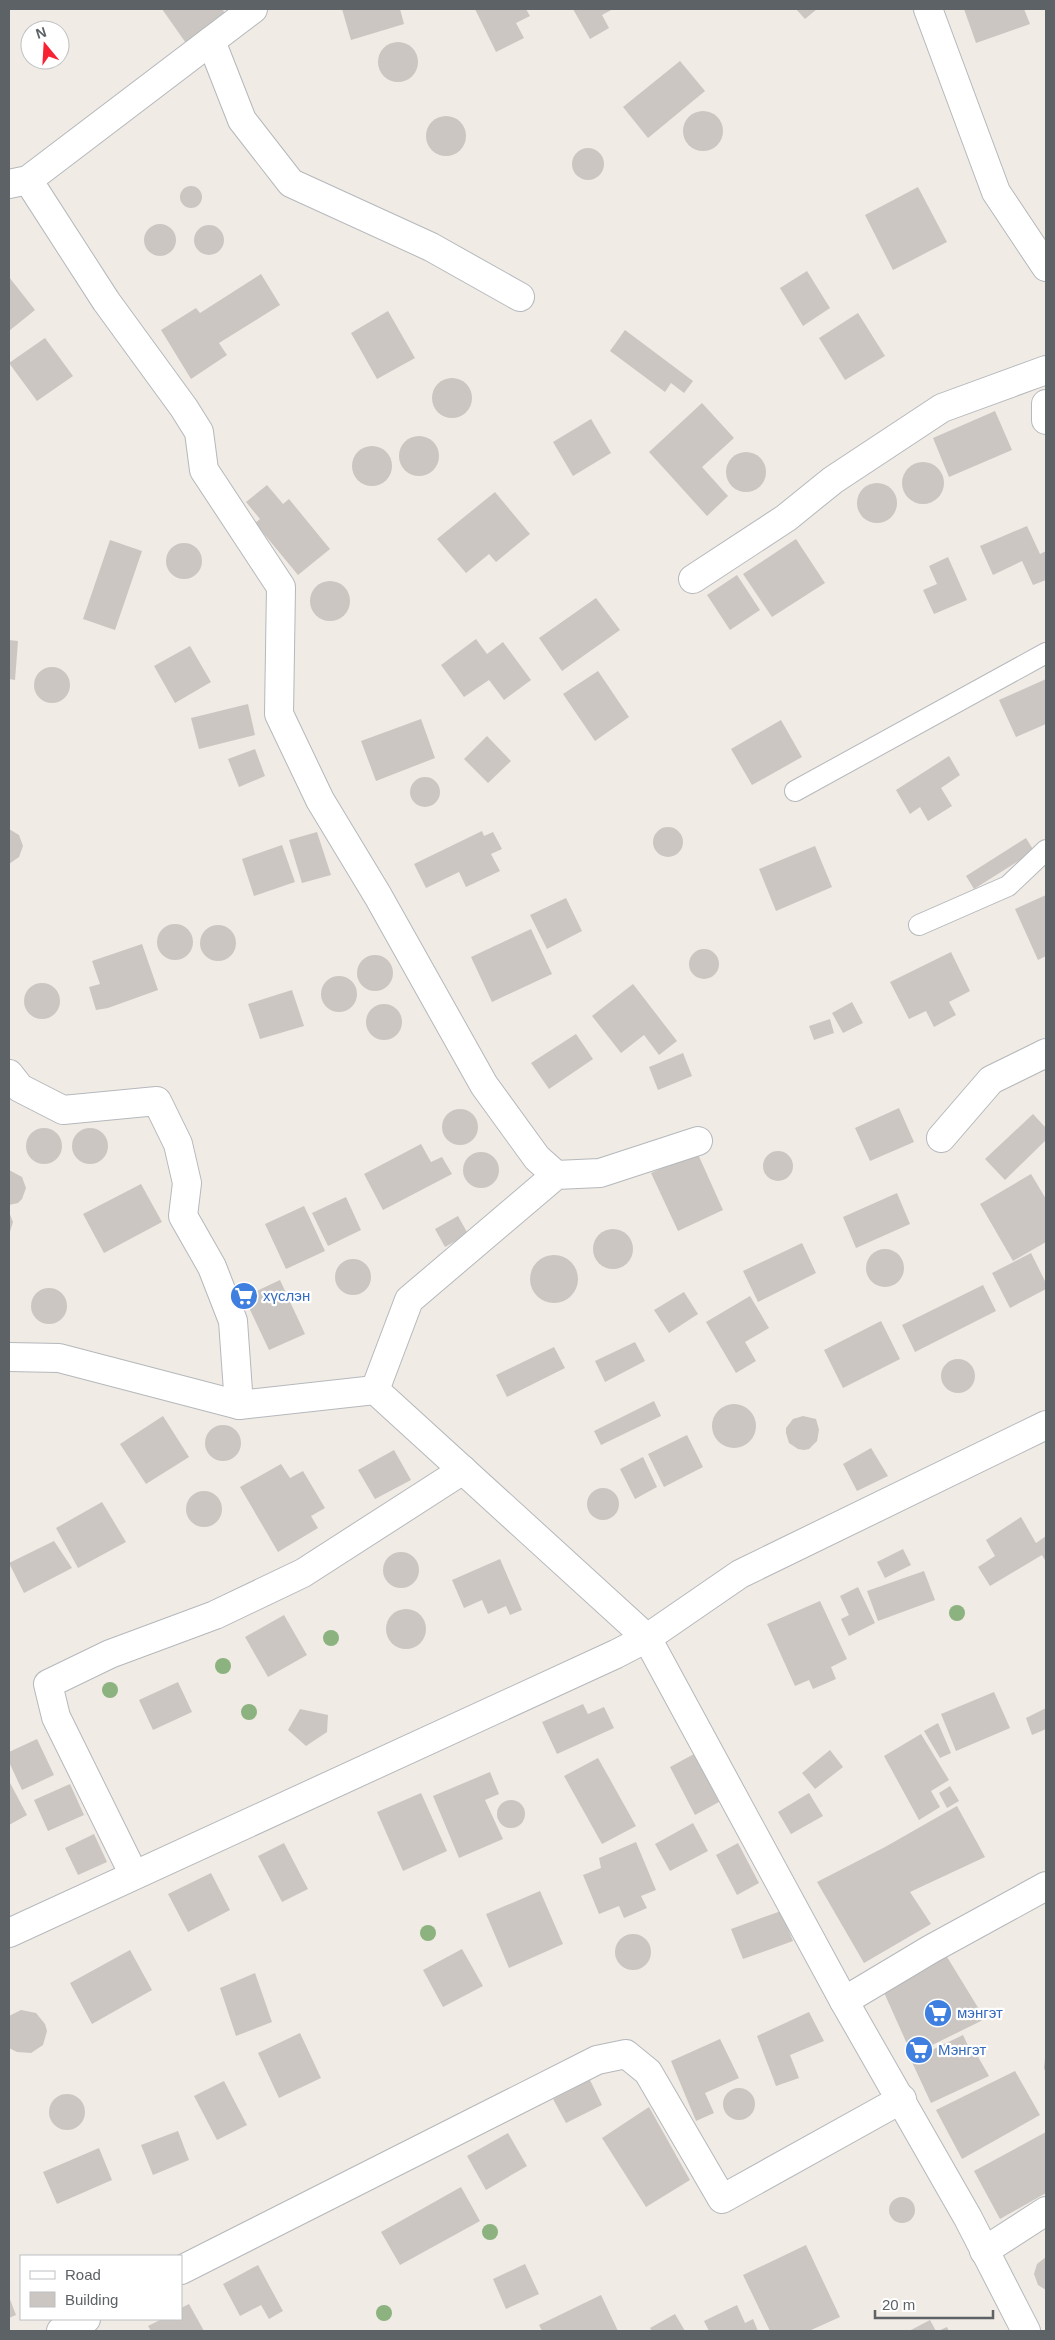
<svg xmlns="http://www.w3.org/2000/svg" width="1055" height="2340" font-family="Helvetica,sans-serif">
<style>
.building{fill:#cbc6c1}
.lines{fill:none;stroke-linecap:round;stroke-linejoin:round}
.lane-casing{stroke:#b5b8bc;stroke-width:22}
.street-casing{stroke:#b5b8bc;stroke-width:30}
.lane{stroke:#fff;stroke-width:20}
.street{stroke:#fff;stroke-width:28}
.tree{fill:#8bb27f}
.labels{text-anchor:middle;stroke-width:4.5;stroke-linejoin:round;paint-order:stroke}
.shop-label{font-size:15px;fill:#366cbe;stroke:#fff;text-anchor:start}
</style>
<rect width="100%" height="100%" fill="#f0ebe4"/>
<g class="building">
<path d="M162,9H222L229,18L188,46Z"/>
<path d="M342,9H400L404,24L351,40Z"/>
<path d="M475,9H526L530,16L516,23L524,38L496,52Z"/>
<path d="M573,9H613L602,15L609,28L590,39Z"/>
<path d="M796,9H817L805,19Z"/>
<path d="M964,9H1024L1030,24L976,43Z"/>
<circle cx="398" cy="62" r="20"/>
<path d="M680,61L705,91L648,138L623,107Z"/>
<circle cx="703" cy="131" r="20"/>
<circle cx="446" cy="136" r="20"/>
<circle cx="588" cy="164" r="16"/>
<circle cx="191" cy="197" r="11"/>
<path d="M918,187L947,242L893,270L865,215Z"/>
<circle cx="160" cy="240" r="16"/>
<circle cx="209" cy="240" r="15"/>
<path d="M807,271L830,308L803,326L780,288Z"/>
<path d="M261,274L280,305L219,343L227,355L191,379L161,330L196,308L200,313Z"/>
<path d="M9,277L35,310L9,331Z"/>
<path d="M388,311L415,358L377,379L351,333Z"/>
<path d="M858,313L885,356L845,380L819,338Z"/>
<path d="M625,330L693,381L684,393L671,383L665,392L610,351Z"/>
<path d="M45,338L73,376L37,401L9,363Z"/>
<circle cx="452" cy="398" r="20"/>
<path d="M702,403L734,438L702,467L728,496L707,516L649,452Z"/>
<path d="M995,411L1012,450L949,477L933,438Z"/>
<path d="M591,419L611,453L573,476L553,442Z"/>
<circle cx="419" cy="456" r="20"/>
<circle cx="372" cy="466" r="20"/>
<circle cx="746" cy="472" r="20"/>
<circle cx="923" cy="483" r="21"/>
<circle cx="877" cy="503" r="20"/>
<path d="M267,485L283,504L289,499L330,549L298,575L255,523L260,519L246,502Z"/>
<path d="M495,492L530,534L496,562L489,554L466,573L437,539Z"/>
<path d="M1027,526L1040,554L1046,551V580L1033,585L1022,561L993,575L980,546Z"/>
<path d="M796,539L825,583L772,617L743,574Z"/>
<path d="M110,540L142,551L115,630L83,619Z"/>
<circle cx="184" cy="561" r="18"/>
<path d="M948,557L967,600L934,614L923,590L937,584L929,566Z"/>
<path d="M737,575L760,610L730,630L707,595Z"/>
<circle cx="330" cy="601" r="20"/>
<path d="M596,598L620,630L562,671L539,638Z"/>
<path d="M476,639L487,654L503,642L531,680L504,700L489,680L464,697L441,665Z"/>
<path d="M9,640L18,641L15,680L9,679Z"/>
<path d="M190,646L211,682L175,703L154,666Z"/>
<circle cx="52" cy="685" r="18"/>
<path d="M598,671L629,717L595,741L563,694Z"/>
<path d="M1046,679V724L1016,737L999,700Z"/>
<path d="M248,704L255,735L199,749L191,718Z"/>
<path d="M421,719L435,758L376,781L361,741Z"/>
<path d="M781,720L802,757L752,785L731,749Z"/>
<path d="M487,736L511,761L488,783L464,759Z"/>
<path d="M255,749L265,776L239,787L228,759Z"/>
<path d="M949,756L960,775L941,788L952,806L928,821L920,807L910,814L896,790Z"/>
<circle cx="425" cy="792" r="15"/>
<circle cx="668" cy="842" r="15"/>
<path d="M9,829L19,835L23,846L19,857L9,864Z"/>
<path d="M482,831L484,836L493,832L502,849L491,854L500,871L466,887L459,872L426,888L414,864Z"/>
<path d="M317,832L331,875L302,883L289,840Z"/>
<path d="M1026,838L1034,851L974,889L966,876Z"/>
<path d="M282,845L295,882L254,896L242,859Z"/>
<path d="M815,846L832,887L776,911L759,869Z"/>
<path d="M1046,895V956L1038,960L1015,909Z"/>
<path d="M566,898L582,931L547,949L530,915Z"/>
<circle cx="175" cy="942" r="18"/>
<circle cx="218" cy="943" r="18"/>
<path d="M531,929L552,974L492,1002L471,957Z"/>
<path d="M142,944L158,990L108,1008L96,1010L89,987L100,984L92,961Z"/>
<circle cx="704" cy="964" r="15"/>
<path d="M951,952L970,991L949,1002L956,1015L934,1027L926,1011L909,1019L890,982Z"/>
<circle cx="375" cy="973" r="18"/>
<circle cx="339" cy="994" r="18"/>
<circle cx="42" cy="1001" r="18"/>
<path d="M633,984L677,1041L659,1055L644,1035L621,1053L592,1016Z"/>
<path d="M292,990L304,1026L260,1039L248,1004Z"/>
<path d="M852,1002L863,1023L843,1033L832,1013Z"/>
<circle cx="384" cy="1022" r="18"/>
<path d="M830,1019L834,1033L814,1040L809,1026Z"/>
<path d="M576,1034L593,1059L549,1089L531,1063Z"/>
<path d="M683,1053L692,1076L658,1090L649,1067Z"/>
<path d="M899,1108L914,1142L870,1161L855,1128Z"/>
<circle cx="460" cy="1127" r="18"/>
<path d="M1033,1114L1046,1128V1140L1005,1180L985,1159Z"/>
<circle cx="44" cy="1146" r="18"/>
<circle cx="90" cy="1146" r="18"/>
<path d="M421,1144L431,1162L442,1157L452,1174L383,1210L364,1174Z"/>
<circle cx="778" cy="1166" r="15"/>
<path d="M697,1152L723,1210L678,1231L651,1173Z"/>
<circle cx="481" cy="1170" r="18"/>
<path d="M9,1170L22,1177L26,1188L22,1199L18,1203L9,1205Z"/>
<path d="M1031,1174L1046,1199V1242L1013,1261L980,1204Z"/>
<path d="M141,1184L162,1222L104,1253L83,1214Z"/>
<path d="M897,1193L910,1224L856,1248L843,1217Z"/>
<path d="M346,1197L361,1230L328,1246L312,1213Z"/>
<path d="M304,1206L325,1251L286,1269L265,1224Z"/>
<path d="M9,1212L13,1222L9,1235Z"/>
<path d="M458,1216L468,1234L445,1247L435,1229Z"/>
<circle cx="613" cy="1249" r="20"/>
<path d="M802,1243L816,1273L758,1302L743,1271Z"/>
<circle cx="885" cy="1268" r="19"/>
<path d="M1031,1253L1046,1283V1289L1010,1308L992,1273Z"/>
<circle cx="554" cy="1279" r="24"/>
<circle cx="353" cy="1277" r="18"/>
<path d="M280,1280L305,1334L269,1350L244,1297Z"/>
<path d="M983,1285L996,1311L915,1352L902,1325Z"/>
<circle cx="49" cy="1306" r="18"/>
<path d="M684,1292L698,1314L669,1333L654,1310Z"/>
<path d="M750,1296L769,1328L745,1342L756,1361L736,1373L706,1322Z"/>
<path d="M881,1321L900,1359L843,1388L824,1350Z"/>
<path d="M635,1342L645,1361L605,1382L595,1361Z"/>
<path d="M554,1347L565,1368L507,1397L496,1375Z"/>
<circle cx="958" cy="1376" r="17"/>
<path d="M654,1401L661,1416L601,1445L594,1431Z"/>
<circle cx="734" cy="1426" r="22"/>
<path d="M163,1416L189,1457L146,1484L120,1444Z"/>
<path d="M803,1416L816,1419L819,1430L817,1441L809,1449L804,1450L798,1449L789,1443L786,1433V1428L793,1419Z"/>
<circle cx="223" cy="1443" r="18"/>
<path d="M687,1435L703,1467L664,1487L648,1454Z"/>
<path d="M871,1448L888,1476L857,1491L843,1464Z"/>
<path d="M394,1450L411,1480L375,1499L358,1470Z"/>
<path d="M643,1457L657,1487L635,1499L620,1469Z"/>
<path d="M281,1464L290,1478L303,1471L325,1508L311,1516L318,1528L278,1552L240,1487Z"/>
<circle cx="603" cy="1504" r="16"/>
<circle cx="204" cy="1509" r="18"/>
<path d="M102,1502L126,1542L78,1568L56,1528Z"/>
<path d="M1021,1517L1036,1543L1046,1536V1562L1042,1555L990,1586L978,1567L995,1556L986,1540Z"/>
<path d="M54,1541L72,1568L24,1593L9,1563Z"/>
<path d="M903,1549L911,1565L885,1578L877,1562Z"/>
<circle cx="401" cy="1570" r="18"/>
<path d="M500,1559L522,1610L510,1615L506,1606L488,1614L482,1600L464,1608L452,1580Z"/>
<path d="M924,1571L935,1600L878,1621L867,1591Z"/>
<path d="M858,1587L875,1623L849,1636L841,1619L849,1615L840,1596Z"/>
<path d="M820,1601L847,1659L831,1667L836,1679L813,1689L809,1680L795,1686L767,1624Z"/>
<circle cx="406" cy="1629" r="20"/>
<path d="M284,1615L307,1655L268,1677L245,1637Z"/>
<path d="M178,1682L192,1712L153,1730L139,1700Z"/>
<path d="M994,1692L1010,1728L956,1751L941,1714Z"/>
<path d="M583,1704L588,1714L604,1707L614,1728L557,1754L542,1722Z"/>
<path d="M1046,1708V1729L1032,1735L1026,1718Z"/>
<path d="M300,1709L328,1715L327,1732L306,1746L288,1730Z"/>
<path d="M938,1723L951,1753L940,1758L924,1731Z"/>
<path d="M921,1734L949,1780L931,1791L940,1807L919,1820L884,1756Z"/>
<path d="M37,1739L54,1775L22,1790L9,1762V1752Z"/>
<path d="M830,1750L843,1767L815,1789L802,1773Z"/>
<path d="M694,1754L719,1802L695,1815L670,1767Z"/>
<path d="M598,1758L636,1826L602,1844L564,1776Z"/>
<path d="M490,1772L499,1794L485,1800L503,1839L459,1858L433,1796Z"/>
<path d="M9,1781L27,1815L9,1825Z"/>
<path d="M70,1784L84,1815L48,1831L34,1800Z"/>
<path d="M950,1786L959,1801L947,1808L939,1793Z"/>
<path d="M421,1793L447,1851L403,1871L377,1812Z"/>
<path d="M809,1793L823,1816L791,1834L778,1812Z"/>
<circle cx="511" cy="1814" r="14"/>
<path d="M957,1806L985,1857L910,1892L931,1924L864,1963L817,1882L885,1847Z"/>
<path d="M693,1823L708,1851L670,1871L655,1844Z"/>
<path d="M94,1834L107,1862L78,1875L65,1848Z"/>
<path d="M636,1842L656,1890L641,1896L647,1908L624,1918L619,1906L599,1914L583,1875L601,1868L599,1858Z"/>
<path d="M284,1843L308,1889L282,1902L258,1856Z"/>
<path d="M738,1843L759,1883L737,1895L716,1855Z"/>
<path d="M211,1873L230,1910L188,1932L168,1894Z"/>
<path d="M540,1891L563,1944L509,1968L486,1914Z"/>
<path d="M781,1911L793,1941L743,1959L731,1929Z"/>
<circle cx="633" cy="1952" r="18"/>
<path d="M462,1949L483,1986L443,2007L423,1970Z"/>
<path d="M130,1950L152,1990L92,2024L70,1983Z"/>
<path d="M944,1952L985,2019L912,2055L882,1988Z"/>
<path d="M255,1973L272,2022L236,2036L220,1988Z"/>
<path d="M21,2010L36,2013L45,2024L47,2031L43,2045L31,2053L17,2052L9,2048V2016Z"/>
<path d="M809,2012L824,2041L790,2055L799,2078L776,2086L757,2036Z"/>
<path d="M300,2033L321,2078L279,2098L258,2053Z"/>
<path d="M963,2035L973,2056L977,2055L989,2076L931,2103L911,2060Z"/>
<path d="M720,2039L739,2078L705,2093L714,2113L696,2121L671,2061Z"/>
<path d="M1045,2058H1046V2074L1044,2068Z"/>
<path d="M1015,2071L1040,2115L962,2159L936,2110Z"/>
<path d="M590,2080L602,2105L566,2123L553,2099Z"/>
<path d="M224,2081L247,2125L217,2140L194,2096Z"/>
<circle cx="739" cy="2104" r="16"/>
<circle cx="67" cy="2112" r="18"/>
<path d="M649,2107L690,2180L646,2207L602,2138Z"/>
<path d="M178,2131L189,2160L153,2175L141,2145Z"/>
<path d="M1046,2132V2193L1000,2219L974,2171Z"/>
<path d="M508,2133L527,2166L486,2190L467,2156Z"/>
<path d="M99,2148L112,2180L57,2204L43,2172Z"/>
<path d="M461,2187L480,2221L400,2265L381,2232Z"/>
<circle cx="902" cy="2210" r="13"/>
<path d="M806,2245L840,2317L809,2331H770L743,2275Z"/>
<path d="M1046,2257V2290L1038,2285L1034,2274L1037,2264Z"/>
<path d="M525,2264L539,2294L506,2309L493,2279Z"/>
<path d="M258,2265L283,2311L269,2319L261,2305L240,2316L223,2284Z"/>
<path d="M601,2295L618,2331H542L539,2325Z"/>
<path d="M9,2297L16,2315L9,2318Z"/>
<path d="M189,2304L204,2331H151L148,2326L162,2319H181V2308Z"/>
<path d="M737,2305L745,2323L753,2319L758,2331H709L704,2321Z"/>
<path d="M675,2314L685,2331H652L650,2328Z"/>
<path d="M930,2320L936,2331H909Z"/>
<path d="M947,2327L949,2331H938Z"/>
</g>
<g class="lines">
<defs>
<g id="lane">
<path d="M795,791L1046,653"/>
<path d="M919,925L1008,886L1046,850"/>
</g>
<g id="street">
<path d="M928,9L996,192L1046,267"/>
<path d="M211,41L242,120L291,183L431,247L520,297"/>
<path d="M28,180L106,301L184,408L199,432L204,470L281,587L279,714L320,800L378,896L484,1085L537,1158L556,1175"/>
<path d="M9,184L28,180L253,9"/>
<path d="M1046,404V420"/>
<path d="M693,579L786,518L833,480L942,408L1046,370"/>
<path d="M9,1074L20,1088L63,1110L157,1101L178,1144L187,1183L183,1216L212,1267L233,1321L239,1405"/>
<path d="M941,1138L991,1080L1046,1053"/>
<path d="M9,1357L59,1358L239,1405L375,1390L647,1638L844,2001L968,2218L1026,2331"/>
<path d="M375,1390L409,1300L556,1175L600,1173L698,1141"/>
<path d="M134,1875L56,1717L48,1684L110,1654L215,1615L303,1573L463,1470"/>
<path d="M9,1933L616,1654L647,1638L740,1574L1046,1425"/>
<path d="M844,2001L931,1949L1046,1886"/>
<path d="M984,2251L1046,2211"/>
<path d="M181,2270L597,2060L626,2054L648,2072L722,2199L902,2099"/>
<path d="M61,2331L86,2319"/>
</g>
</defs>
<use href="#lane" class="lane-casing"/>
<use href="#street" class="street-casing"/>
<use href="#lane" class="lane"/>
<use href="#street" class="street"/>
</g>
<g class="tree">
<circle cx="957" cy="1613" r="8"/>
<circle cx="331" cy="1638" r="8"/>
<circle cx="223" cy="1666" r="8"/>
<circle cx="110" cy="1690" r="8"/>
<circle cx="249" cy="1712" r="8"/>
<circle cx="428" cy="1933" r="8"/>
<circle cx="490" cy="2232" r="8"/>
<circle cx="384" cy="2313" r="8"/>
</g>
<defs>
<symbol id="supermarket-disc" viewBox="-11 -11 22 22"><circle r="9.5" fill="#3f7fe0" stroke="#fff"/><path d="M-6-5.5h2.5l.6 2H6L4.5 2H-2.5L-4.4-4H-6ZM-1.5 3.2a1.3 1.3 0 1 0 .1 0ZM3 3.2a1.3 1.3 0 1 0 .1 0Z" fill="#fff"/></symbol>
</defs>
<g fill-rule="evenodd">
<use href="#supermarket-disc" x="228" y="1280" width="32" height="32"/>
<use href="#supermarket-disc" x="922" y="1997" width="32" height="32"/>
<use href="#supermarket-disc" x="903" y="2034" width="32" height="32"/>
</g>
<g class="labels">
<g class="shop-label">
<text x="263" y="1301">хүслэн</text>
<text x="957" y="2018">мэнгэт</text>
<text x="938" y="2055">Мэнгэт</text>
</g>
</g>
<rect width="1055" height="2340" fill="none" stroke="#5c6266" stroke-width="20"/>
<rect x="20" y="2255" width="162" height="65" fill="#ffffff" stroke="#bec0c2"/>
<rect x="30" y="2271" width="25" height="8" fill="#ffffff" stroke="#bec0c2"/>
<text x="65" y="2280" font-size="15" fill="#5c6266">Road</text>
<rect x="30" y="2292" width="25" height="15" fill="#cbc6c1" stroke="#bec0c2"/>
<text x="65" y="2305" font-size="15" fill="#5c6266">Building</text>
<g transform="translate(45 45) rotate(342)"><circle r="24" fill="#ffffff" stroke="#bec0c2"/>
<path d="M0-4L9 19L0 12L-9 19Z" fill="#f82235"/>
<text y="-8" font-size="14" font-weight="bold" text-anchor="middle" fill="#5c6266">N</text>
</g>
<path d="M875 2310v8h118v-8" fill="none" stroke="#5c6266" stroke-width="2.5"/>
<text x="882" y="2310" font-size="15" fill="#5c6266" stroke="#ffffff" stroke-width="4" paint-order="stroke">20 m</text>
</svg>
